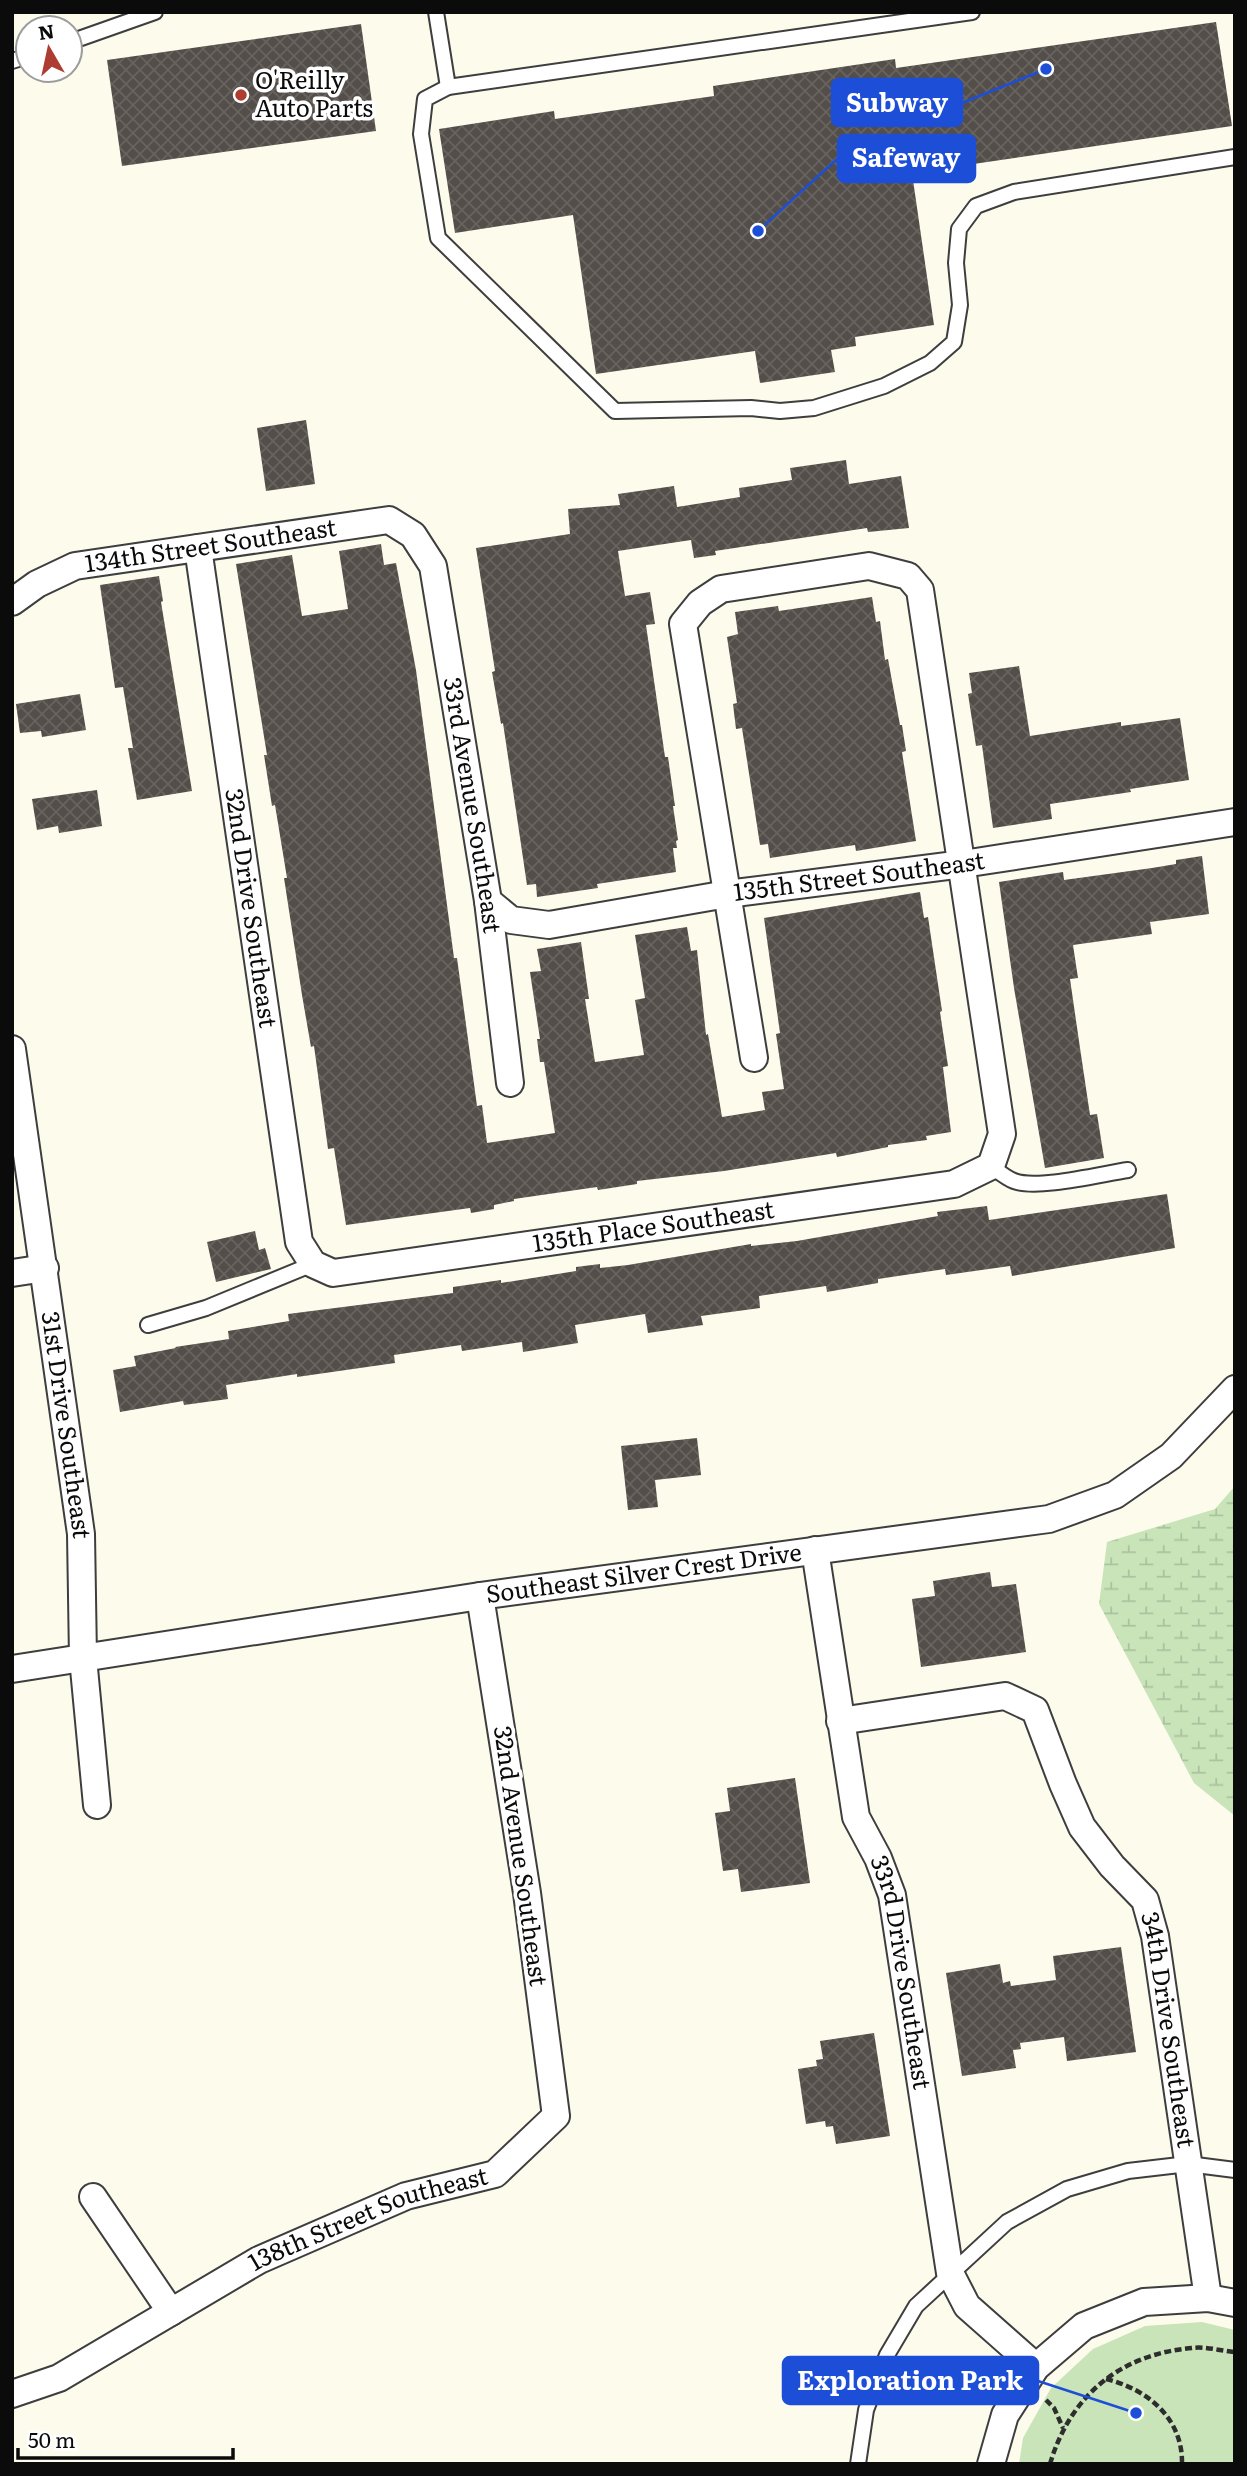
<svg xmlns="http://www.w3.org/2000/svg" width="1247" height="2476" font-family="Literata,serif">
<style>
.wetland{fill:url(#wetland-marsh)}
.park{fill:#c9e4b9}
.building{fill:url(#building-cross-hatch)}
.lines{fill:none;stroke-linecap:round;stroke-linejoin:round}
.lane-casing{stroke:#3e3e3e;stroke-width:18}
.street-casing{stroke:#3e3e3e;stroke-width:30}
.path{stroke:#2d2d2d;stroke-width:4.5;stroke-dasharray:7 3.5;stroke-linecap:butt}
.lane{stroke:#fff;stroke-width:14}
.street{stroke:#fff;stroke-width:26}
.poi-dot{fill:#ae3d31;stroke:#fff;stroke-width:2.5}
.labels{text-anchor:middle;stroke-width:7;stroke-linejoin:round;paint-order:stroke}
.poi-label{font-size:24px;fill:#0b0b0b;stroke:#fff;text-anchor:start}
.street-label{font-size:24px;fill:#0b0b0b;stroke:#fff}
.leader{fill:none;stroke:#1d4ed8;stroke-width:2.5}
.callout-dot{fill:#1d4ed8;stroke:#fff;stroke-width:2.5}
.callout{fill:#1d4ed8;stroke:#1d4ed8;stroke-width:2.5}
.callout-label{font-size:26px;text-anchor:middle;font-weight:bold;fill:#fff}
</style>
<defs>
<pattern id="wetland-marsh" width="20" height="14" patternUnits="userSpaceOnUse" patternTransform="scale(1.75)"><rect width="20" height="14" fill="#c9e4b9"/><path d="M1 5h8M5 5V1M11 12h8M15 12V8" fill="none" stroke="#abc29e"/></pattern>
<pattern id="building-cross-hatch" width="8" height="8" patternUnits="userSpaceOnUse" patternTransform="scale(1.75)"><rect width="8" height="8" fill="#534e49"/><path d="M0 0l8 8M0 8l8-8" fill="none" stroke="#67635f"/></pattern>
</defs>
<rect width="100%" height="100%" fill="#fdfcec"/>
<path class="wetland" d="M1235,1486V1816L1194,1783L1099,1604L1107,1542L1215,1509Z"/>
<path class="park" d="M1202,2322L1235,2330V2464H1019L1023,2438L1051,2388L1093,2349L1145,2326Z"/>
<g class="building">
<path d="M1216,22L1232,126L912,173L934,325L855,337L856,346L831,350L835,372L760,383L755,351L596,374L573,215L455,233L439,129L554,111L555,119L714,96L713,86L895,59L896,68Z"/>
<path d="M361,24L376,131L122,166L107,60Z"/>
<path d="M306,420L315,484L266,491L257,428Z"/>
<path d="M846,460L849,484L901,476L909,528L868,532L867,528L715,551L716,555L694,558L691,540L618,551L625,596L650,592L655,624L646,625L665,757H668L675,806H673L678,840L676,841L677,848H673L676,872L597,884L598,888L537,897L536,884L527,885L503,723L501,724L492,672L495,671L476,548L570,534L568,509L620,505L618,494L674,486L677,507L740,497L739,488L792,480L790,468Z"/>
<path d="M381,544L384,565L396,563L416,670L454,958H457L477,1106L482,1105L487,1143L555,1133L544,1062H540L537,1039H540L530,972L541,971L537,949L581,942L589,999H585L595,1062L644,1055L635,1000L645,998L635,935L687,927L691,951L697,950L706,1035L708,1034L722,1117L765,1110L762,1092L784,1089L776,1034L780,1033L764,918L920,892L924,918L928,917L942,1011L940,1012L948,1066L943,1067L951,1132L926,1136L927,1140L888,1145V1147L837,1157L836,1153L724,1171L637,1181V1184L598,1190L597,1187L514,1199V1201L494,1205V1209L471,1213L470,1208L346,1225L334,1148L328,1149L314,1046L311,1047L302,995L284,878H287L275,805L272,806L264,755H267L236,564L292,555L302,616L348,609L339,551Z"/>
<path d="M159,576L163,601L161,602L192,791L137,800L128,748H133L123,687L115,688L100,585Z"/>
<path d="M872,597L876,622L880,621L885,660L888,659L900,725H902L906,751L902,752L916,841L856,851L855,845L770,858L768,844L760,845L742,728L736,729L733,704L737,703L727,637L738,634L735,612L778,606L779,611Z"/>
<path d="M1019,666L1030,736L1121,722V726L1180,718L1189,780L1130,789L1131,792L1050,804L1052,819L993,828L982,745L976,746L968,694L972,693L969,673Z"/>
<path d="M80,694L86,730L42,737L41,731L20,733L16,704Z"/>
<path d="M97,790L102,826L59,833L58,826L37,830L32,799Z"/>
<path d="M1202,856L1209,914L1150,922L1152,934L1073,945L1078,978L1070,979L1080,1048L1090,1115L1097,1114L1104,1158L1045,1168L1014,988L999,882L1063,872L1064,880L1152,868L1176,864V860Z"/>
<path d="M1167,1194L1175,1248L1012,1276L1010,1266L946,1275L945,1269L878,1279V1283L827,1292L826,1286L759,1296L760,1308L701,1316L703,1325L648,1333L645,1314L575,1325L578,1343L523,1352L522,1342L462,1351L461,1345L394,1355L395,1363L297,1377V1374L226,1385L228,1399L184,1405L183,1401L120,1412L113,1370L136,1366L134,1356L176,1348L175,1347L229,1339L228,1331L289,1321L288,1314L453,1293V1287L501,1280V1283L576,1271V1267L600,1264V1268L628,1265L751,1244V1246L797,1241L938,1216L937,1212L987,1206L989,1220Z"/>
<path d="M255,1231L259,1250L265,1248L271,1269L216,1282L207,1242Z"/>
<path d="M697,1438L701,1475L655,1480L658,1507L628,1510L621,1446Z"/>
<path d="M990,1572L992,1587L1016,1584L1026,1652L921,1667L912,1599L935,1596L933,1581Z"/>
<path d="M795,1778L810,1883L741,1892L738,1869L723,1871L715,1813L730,1811L727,1788Z"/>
<path d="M1121,1947L1136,2052L1067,2061L1064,2037L1020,2043L1021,2049L1013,2050L1016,2068L962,2076L946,1973L1000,1964L1003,1983L1010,1981L1011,1986L1056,1980L1053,1956Z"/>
<path d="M874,2033L890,2136L836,2144L833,2126L826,2127L825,2121L806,2124L798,2069L817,2066L816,2060L823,2059L820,2041Z"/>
</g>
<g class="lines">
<defs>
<g id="lane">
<path d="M436,12L448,87L972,12"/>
<path d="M70,42L155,12"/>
<path d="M12,61L28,56"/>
<path d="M448,87L425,99L421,134L438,238L615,411L751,408L780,411L814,408L884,386L930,363L954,342L960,305L956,263L959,229L976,206L1014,192L1235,157"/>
<path d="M991,1166C998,1171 1006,1178 1014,1181C1037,1190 1101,1174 1128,1170"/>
<path d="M148,1325L206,1308L313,1264"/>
<path d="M858,2464L866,2410L887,2355L916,2306L1007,2222L1067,2189L1128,2171L1188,2164L1235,2170"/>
</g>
<g id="street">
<path id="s1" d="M198,548L299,1242L313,1264L333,1273L954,1184L991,1166L1002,1134L920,590L908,576L869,566L721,589L700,603L683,624L754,1058"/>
<path id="s2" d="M12,602L37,584L75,566L389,520L413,535L433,566L488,901L510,1083"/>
<path id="s3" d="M488,901L511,920L549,925L727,894L963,864L1235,822"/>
<path id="s4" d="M12,1049L81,1534L83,1658L97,1805"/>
<path d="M12,1273L45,1268"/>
<path id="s5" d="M815,1550L856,1817L878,1858L892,1895L950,2273L967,2306L1036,2367"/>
<path id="s6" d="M12,1669L480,1596L1049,1519L1115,1495L1171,1456L1235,1389"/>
<path id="s7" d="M840,1721L1005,1696L1035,1710L1063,1784L1082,1827L1112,1866L1145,1900L1155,1936L1208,2298"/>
<path d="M93,2197L171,2312"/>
<path id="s8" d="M12,2394L59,2378L259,2260L406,2196L495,2174L556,2116L527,1893L480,1596"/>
<path d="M991,2464L1005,2415L1036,2367L1084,2326L1144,2302L1208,2298L1235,2303"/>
</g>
</defs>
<use href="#lane" class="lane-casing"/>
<use href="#street" class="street-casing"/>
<g class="path">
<path d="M1106,2379C1147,2389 1183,2418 1182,2464"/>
<path d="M1046,2400L1054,2408L1063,2428"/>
<path d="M1050,2464C1070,2396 1120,2354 1192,2348C1205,2346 1221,2351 1235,2352"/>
</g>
<use href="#lane" class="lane"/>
<use href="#street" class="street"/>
</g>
<circle class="poi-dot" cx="241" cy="95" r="7"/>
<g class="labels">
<g class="poi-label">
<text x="255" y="89">O'Reilly<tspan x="255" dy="28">Auto Parts</tspan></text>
</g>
<g class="street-label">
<text dy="8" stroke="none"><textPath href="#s2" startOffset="210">134th Street Southeast</textPath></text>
<text dy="8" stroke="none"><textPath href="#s2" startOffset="698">33rd Avenue Southeast</textPath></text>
<text dy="8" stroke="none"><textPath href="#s3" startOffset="382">135th Street Southeast</textPath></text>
<text dy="8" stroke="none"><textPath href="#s1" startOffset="364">32nd Drive Southeast</textPath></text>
<text dy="8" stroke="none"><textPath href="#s1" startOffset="1073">135th Place Southeast</textPath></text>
<text dy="8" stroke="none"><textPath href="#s4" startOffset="380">31st Drive Southeast</textPath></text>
<text dy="8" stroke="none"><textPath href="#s6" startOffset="639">Southeast Silver Crest Drive</textPath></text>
<text transform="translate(520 1856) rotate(82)" y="8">32nd Avenue Southeast</text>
<text dy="8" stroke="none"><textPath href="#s5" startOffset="434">33rd Drive Southeast</textPath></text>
<text dy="8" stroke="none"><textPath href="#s7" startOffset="555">34th Drive Southeast</textPath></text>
<text dy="8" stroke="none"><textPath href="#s8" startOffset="399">138th Street Southeast</textPath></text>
</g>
</g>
<path class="leader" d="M1046 69L962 103M758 231L838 158M1136 2413L1038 2381"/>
<g class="callout-dot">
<circle cx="1046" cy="69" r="7"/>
<circle cx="758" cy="231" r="7"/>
<circle cx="1136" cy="2413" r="7"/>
</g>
<g class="callout">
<rect x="832" y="79" width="130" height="47" rx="7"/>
<rect x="838" y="135" width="137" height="47" rx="7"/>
<rect x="783" y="2357" width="255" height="47" rx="7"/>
</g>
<g class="callout-label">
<text x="897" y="112">Subway</text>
<text x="906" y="167">Safeway</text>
<text x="910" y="2390">Exploration Park</text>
</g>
<rect width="1247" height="2476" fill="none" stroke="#0b0b0b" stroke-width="28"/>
<g transform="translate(49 49) rotate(351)"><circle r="33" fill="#ffffff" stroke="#9d9d9d" stroke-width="2"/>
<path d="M0-5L12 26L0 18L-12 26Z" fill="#ae3d31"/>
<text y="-10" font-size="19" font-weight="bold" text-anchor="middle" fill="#0b0b0b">N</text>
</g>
<path d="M18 2448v10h215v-10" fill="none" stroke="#0b0b0b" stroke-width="3.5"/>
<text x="28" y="2448" font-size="21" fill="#0b0b0b" stroke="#ffffff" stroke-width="5" paint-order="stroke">50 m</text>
</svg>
